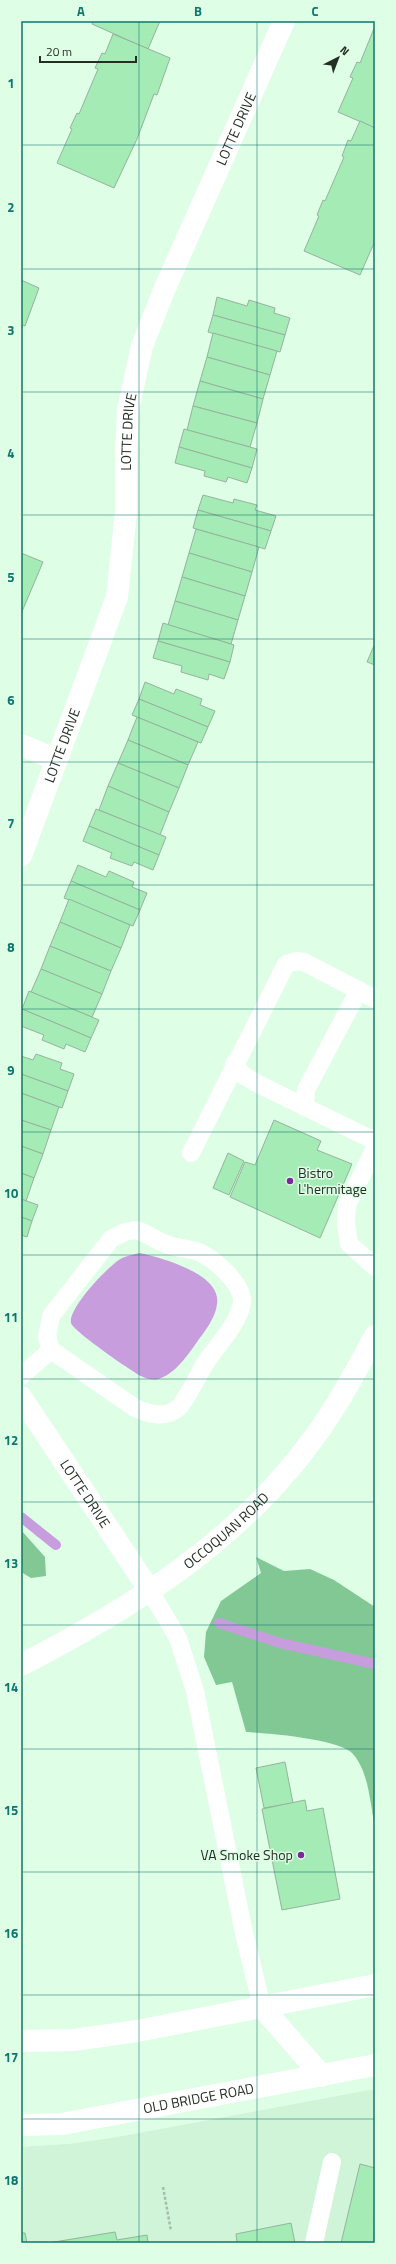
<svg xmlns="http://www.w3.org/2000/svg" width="396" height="2264" font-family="'Titillium Web',sans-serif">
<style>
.built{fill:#cff4d7}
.forest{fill:#82c895}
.water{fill:#c89dde}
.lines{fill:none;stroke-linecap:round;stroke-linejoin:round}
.stream{stroke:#c89dde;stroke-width:10}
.building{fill:#a4ebb6;stroke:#96b39d}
.path{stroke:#a5beab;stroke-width:2.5;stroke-dasharray:3 2;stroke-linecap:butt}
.service{stroke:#fff;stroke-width:18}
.minor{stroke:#fff;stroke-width:22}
.tertiary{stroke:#fff;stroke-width:22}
.primary{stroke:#fff;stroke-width:22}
.grid{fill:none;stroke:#0f766e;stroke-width:1;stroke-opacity:0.55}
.poi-dot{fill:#7a299a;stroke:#dffee6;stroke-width:1.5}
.labels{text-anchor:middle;stroke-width:3;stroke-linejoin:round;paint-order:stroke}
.street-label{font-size:14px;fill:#232e25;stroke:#dffee6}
.poi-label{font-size:14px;fill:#232e25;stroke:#dffee6;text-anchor:start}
.neatline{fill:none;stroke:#0f766e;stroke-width:1.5}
.grid-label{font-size:13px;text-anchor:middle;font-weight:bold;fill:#0f766e}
</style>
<rect width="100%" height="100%" fill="#dffee6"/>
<path class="built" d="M375,2089V2243H21V2147L69,2144L112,2138Z"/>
<g class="forest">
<path d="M21,1530L45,1557L46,1576L31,1578L21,1572Z"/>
<path d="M256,1557L284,1571L310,1569L334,1580L375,1607V1827C370,1804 369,1772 353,1754C341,1739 266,1733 246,1732L232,1682L216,1685L204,1657L206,1632L221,1601L261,1573Z"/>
</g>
<path class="water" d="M140,1253C162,1258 222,1274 217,1304C216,1316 206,1330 199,1339C190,1352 177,1372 161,1378C155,1381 146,1379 141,1376C131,1371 72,1330 71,1323C68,1308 109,1265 122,1258C127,1256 134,1254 140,1253Z"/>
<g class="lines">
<g class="stream">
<path d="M21,1517L56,1545"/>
<path d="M219,1623L280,1643L375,1664"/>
</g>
</g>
<g class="building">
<path d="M93,21H160L148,49L92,24Z"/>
<path d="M375,26V128L338,112L353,78L350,77L357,62L360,63Z"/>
<path d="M113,34L170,58L157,95L154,94L137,139L114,188L57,163L72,129L70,128L77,113L79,114L98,69L95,68L102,53L105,54Z"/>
<path d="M360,121L375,128V241L360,275L304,251L319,216L317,215L323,200L325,201L344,157L342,156L348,140L351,141Z"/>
<path d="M21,280L39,288L25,326L23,325L21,330Z"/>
<path d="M217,297L247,306L249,300L275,308L274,313L290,318L285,335L213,315Z"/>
<path d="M213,315L285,335L280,352L208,332Z"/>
<path d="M213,333L277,351L270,375L207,357Z"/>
<path d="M207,357L270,375L263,399L200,381Z"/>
<path d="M200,381L263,399L257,423L193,406Z"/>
<path d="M193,406L257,423L250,447L187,430Z"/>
<path d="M184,429L257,449L252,468L179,447Z"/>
<path d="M179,447L252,468L247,483L228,477L226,482L204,476L205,471L175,463Z"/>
<path d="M203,495L233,503L234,499L257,505L255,510L276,516L271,531L198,510Z"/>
<path d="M198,510L271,531L265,549L193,528Z"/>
<path d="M196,529L259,547L252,572L189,553Z"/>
<path d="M21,553L43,562L21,614Z"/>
<path d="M189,553L252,572L245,596L182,577Z"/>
<path d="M182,577L245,596L238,620L175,601Z"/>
<path d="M175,601L238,620L231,644L168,625Z"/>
<path d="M163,623L234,645L230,662L158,641Z"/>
<path d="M158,641L230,662L224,679L209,674L208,680L181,672L182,666L153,658Z"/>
<path d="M375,643V665L367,662Z"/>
<path d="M145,682L174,694L176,689L202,699L200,705L215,711L208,727L139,699Z"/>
<path d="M139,699L208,727L201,743L132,715Z"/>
<path d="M137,717L198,742L188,765L128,740Z"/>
<path d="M128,740L188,765L179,788L118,763Z"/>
<path d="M118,763L179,788L169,812L108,786Z"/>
<path d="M108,786L169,812L160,835L99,810Z"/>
<path d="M96,809L166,837L159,855L89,826Z"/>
<path d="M89,826L159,855L153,870L134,862L132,866L110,858L112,853L83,841Z"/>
<path d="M78,865L106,877L109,871L134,882L132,887L147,893L140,910L71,881Z"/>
<path d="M71,881L140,910L133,926L64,898Z"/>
<path d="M69,899L130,925L121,948L60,922Z"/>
<path d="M60,922L121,948L111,971L50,946Z"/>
<path d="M50,946L111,971L102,994L41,969Z"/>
<path d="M41,969L102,994L92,1017L31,992Z"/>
<path d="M29,991L99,1020L91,1038L22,1009Z"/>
<path d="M22,1009L91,1038L85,1052L66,1044L64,1049L42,1040L44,1035L21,1026Z"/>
<path d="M36,1054L62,1063L60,1069L74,1074L68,1091L21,1074V1056L33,1060Z"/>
<path d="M21,1074L68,1091L62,1108L21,1093Z"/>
<path d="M21,1093L59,1107L51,1130L21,1120Z"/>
<path d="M21,1120L51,1130L43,1154L21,1146Z"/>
<path d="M274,1120L321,1141L317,1150L352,1164L320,1238L230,1197L245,1162L255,1165Z"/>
<path d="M21,1146L43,1154L34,1178L21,1173Z"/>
<path d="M228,1153L244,1161L229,1195L213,1188Z"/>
<path d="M21,1173L34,1178L26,1201L21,1199Z"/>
<path d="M21,1199L38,1205L32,1221L21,1217Z"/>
<path d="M21,1217L32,1221L27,1237L21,1235Z"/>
<path d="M285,1762L293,1803L264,1808L256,1768Z"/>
<path d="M305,1800L307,1811L323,1808L340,1899L282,1910L262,1809Z"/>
<path d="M360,2164L375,2168L374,2243H341Z"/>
<path d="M291,2223L295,2243H232L237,2242L236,2234Z"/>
<path d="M115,2232L117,2240L147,2235L148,2243H48Z"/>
<path d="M21,2233H25L27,2243H21Z"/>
</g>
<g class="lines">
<path class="path" d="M163,2187L171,2231"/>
<g class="service">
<path d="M234,1064L243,1075L258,1084L375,1141"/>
<path d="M305,1107L306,1090L359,990"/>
<path d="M375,1148L347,1205L346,1223L349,1244L375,1267"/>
<path d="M191,1153L286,964L297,961L304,962L375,999"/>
<path d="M136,1230C147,1233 155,1240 166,1244C177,1249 190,1248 201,1253C215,1260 244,1285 242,1303C238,1324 220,1342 208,1359C199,1372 187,1400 178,1408C165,1419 148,1414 135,1408L51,1350L47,1337L51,1316L111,1239L125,1232Z"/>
<path d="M21,1376L51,1350"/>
<path d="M150,1591L178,1638L195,1691L244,1933L262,2007"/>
<path d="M314,2243L332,2162"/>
</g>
<g class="minor">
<path d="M21,745L57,760"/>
<path id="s1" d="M21,856L117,597L126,512V457L128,410L142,346L165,288L284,21"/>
<path id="s2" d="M21,1397L150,1591"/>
</g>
<path class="tertiary" id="s3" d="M21,1665C128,1610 233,1545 307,1447C334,1413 354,1374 375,1336"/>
<g class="primary">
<path d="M262,2007L322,2076"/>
<path d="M21,2041L74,2040L137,2031L375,1985"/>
<path id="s4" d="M21,2125L62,2124L375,2065"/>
</g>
</g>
<path class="grid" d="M139,21V2243M257,21V2243M21,145H375M21,269H375M21,392H375M21,515H375M21,639H375M21,762H375M21,885H375M21,1009H375M21,1132H375M21,1255H375M21,1379H375M21,1502H375M21,1625H375M21,1749H375M21,1872H375M21,1995H375M21,2119H375"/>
<g class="poi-dot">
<circle cx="290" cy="1181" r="4"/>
<circle cx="301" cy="1855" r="4"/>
</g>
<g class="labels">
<g class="street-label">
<text dy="5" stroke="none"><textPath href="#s1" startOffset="766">LOTTE DRIVE</textPath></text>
<text dy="5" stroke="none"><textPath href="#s1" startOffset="442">LOTTE DRIVE</textPath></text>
<text dy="5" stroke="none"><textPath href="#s1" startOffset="118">LOTTE DRIVE</textPath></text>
<text dy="5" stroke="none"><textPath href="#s2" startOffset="116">LOTTE DRIVE</textPath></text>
<text dy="5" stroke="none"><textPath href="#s3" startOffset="246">OCCOQUAN ROAD</textPath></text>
<text dy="5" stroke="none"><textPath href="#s4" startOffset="180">OLD BRIDGE ROAD</textPath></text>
</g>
<g class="poi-label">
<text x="298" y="1178">Bistro<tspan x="298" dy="16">L'hermitage</tspan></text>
<text x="293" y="1860" text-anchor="end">VA Smoke Shop</text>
</g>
</g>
<rect width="396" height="2264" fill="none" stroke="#dffee6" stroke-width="44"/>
<g transform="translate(338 58) rotate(42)" stroke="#dffee6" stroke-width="3" paint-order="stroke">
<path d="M0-3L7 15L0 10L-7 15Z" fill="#232e25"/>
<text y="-6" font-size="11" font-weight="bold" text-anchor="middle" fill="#232e25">N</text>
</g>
<path d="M40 56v6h96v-6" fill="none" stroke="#232e25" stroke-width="2"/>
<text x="46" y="56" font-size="12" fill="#232e25" stroke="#dffee6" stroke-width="3" paint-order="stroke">20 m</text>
<rect x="22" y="22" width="352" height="2220" class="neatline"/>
<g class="grid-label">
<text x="81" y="16">A</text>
<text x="198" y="16">B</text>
<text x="315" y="16">C</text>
<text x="11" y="88">1</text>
<text x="11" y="212">2</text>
<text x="11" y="335">3</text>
<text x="11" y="458">4</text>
<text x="11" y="582">5</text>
<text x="11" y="705">6</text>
<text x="11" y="828">7</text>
<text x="11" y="952">8</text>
<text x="11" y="1075">9</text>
<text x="11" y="1198">10</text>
<text x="11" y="1322">11</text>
<text x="11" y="1445">12</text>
<text x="11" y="1568">13</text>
<text x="11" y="1692">14</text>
<text x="11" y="1815">15</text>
<text x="11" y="1938">16</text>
<text x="11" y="2062">17</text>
<text x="11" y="2185">18</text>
</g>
</svg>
